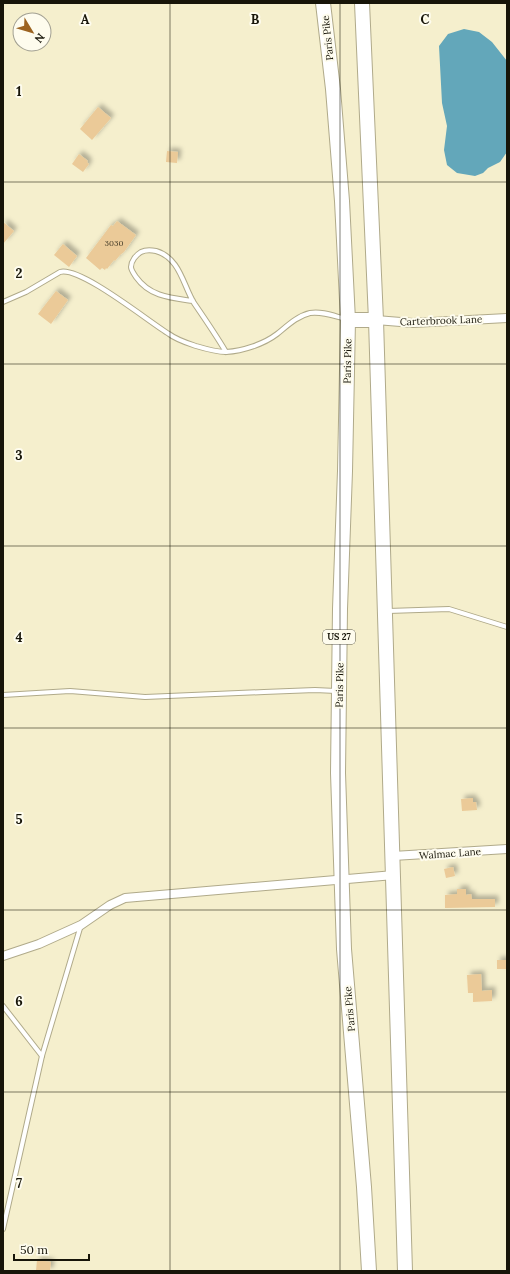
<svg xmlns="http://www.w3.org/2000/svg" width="510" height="1274" font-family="Lora,serif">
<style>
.water{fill:#63a7ba}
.building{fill:#ebca98;filter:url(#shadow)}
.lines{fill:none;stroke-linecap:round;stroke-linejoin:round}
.lane-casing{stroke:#b0aa8a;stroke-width:6}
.street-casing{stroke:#b0aa8a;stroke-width:10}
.highway-casing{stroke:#b0aa8a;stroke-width:16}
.lane{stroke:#fff;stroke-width:4}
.street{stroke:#fff;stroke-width:8}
.highway{stroke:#fff;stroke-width:14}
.grid{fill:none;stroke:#171509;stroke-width:1;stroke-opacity:0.55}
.labels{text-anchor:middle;stroke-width:4;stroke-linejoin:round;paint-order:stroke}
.number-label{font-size:8px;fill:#4c422d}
.shield{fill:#fefcee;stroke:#5c5a4e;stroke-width:1}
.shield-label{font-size:9px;font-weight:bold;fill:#171509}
.street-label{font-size:10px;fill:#171509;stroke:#fefcee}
.grid-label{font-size:13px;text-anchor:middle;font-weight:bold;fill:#171509;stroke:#fefcee;stroke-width:4;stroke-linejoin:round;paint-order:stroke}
</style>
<defs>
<filter id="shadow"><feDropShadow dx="3.5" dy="-3.5" stdDeviation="2" flood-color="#0004"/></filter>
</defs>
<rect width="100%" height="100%" fill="#f5efcd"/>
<path class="water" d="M464,29L479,32L492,42L507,61V152L500,162L488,168L483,173L475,176L457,173L447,165L444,150L447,126L442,103L439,46L448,34Z"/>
<g class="building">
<path d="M98,107L111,118L92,140L80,129Z"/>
<path d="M167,151L178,152L177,163L166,162Z"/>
<path d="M79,154L88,161L87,162L89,164L83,172L72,164Z"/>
<path d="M117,221L136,235L124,252L120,255L115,261L114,260L107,269L106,268L105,270L102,268L100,270L86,258L111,225L113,226Z"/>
<path d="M3,222L14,231L3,244Z"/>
<path d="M63,244L77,256L69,267L54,255Z"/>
<path d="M56,291L68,300L51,324L38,314Z"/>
<path d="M473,798V802H476L477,810L462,811L461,799Z"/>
<path d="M453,867L455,876L446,878L444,869Z"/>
<path d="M457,889H466V895L471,894L472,899H495V907L445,908V895L457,894Z"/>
<rect x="497" y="960" width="10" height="9"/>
<path d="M481,974L482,991L492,990V1001L473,1002V993H468L467,975Z"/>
<path d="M37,1260L51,1262L50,1271H36Z"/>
</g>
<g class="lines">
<defs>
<g id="lane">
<path d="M193,301C172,298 150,297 136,277C134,274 131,270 131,267C131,261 136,255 141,252C145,250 151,250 156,251C180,258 183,285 194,303C205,319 216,335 226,352"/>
<path d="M3,302L26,292L60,272C80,266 149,322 169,334C177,340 187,343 196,346C206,349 216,352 226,352C243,351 264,344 277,334C287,326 297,316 310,313C322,311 334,316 346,319"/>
<path d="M388,611L449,609L507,627"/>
<path d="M3,695L70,691L145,697L264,692L315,690L336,691"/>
<path d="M3,1006L42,1056"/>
<path d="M3,1229L42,1056L81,925"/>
</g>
<g id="street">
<path d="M376,320L413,323L507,318"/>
<path d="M393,856L507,849"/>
<path d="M3,956L39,944L81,925L110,905L125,898L394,875"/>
</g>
<g id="highway">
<path d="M323,3L333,89L342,201L348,320L345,471L340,609L338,773L344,949L364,1187L369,1271"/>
<path d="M362,3L376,320L405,1271"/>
<path d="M348,320H376"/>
</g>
</defs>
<use href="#lane" class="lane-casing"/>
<use href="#street" class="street-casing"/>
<use href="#highway" class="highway-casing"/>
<use href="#lane" class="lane"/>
<use href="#street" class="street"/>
<use href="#highway" class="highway"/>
</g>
<path class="grid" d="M170,3V1271M340,3V1271M3,182H507M3,364H507M3,546H507M3,728H507M3,910H507M3,1092H507"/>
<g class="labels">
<g class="number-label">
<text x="114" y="246">3030</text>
</g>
<rect class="shield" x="323" y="630" width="32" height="14" rx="3"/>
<g class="shield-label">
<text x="339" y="640">US 27</text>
</g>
<g class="street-label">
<text transform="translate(327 38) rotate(-96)" y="4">Paris Pike</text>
<text transform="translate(441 320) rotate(-2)" y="4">Carterbrook Lane</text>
<text transform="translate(347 361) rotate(-89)" y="4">Paris Pike</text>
<text transform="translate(339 685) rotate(-89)" y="4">Paris Pike</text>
<text transform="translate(450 853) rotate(-4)" y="4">Walmac Lane</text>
<text transform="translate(349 1009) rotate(-95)" y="4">Paris Pike</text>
</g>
</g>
<g class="grid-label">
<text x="85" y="24">A</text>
<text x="255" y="24">B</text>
<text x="425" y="24">C</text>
<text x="19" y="96">1</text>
<text x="19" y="278">2</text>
<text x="19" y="460">3</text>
<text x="19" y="642">4</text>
<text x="19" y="824">5</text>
<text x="19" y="1006">6</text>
<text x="19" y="1188">7</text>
</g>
<rect width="510" height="1274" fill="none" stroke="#171509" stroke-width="8"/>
<g transform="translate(32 32) rotate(128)"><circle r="19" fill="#fefcee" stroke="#a2a092"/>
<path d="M0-3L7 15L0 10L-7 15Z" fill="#9c6320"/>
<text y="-6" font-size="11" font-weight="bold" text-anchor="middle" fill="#171509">N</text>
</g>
<path d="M14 1254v6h75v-6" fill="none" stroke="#171509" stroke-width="2"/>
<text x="20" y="1254" font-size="12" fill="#171509" stroke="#fefcee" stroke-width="3" paint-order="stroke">50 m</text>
</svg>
